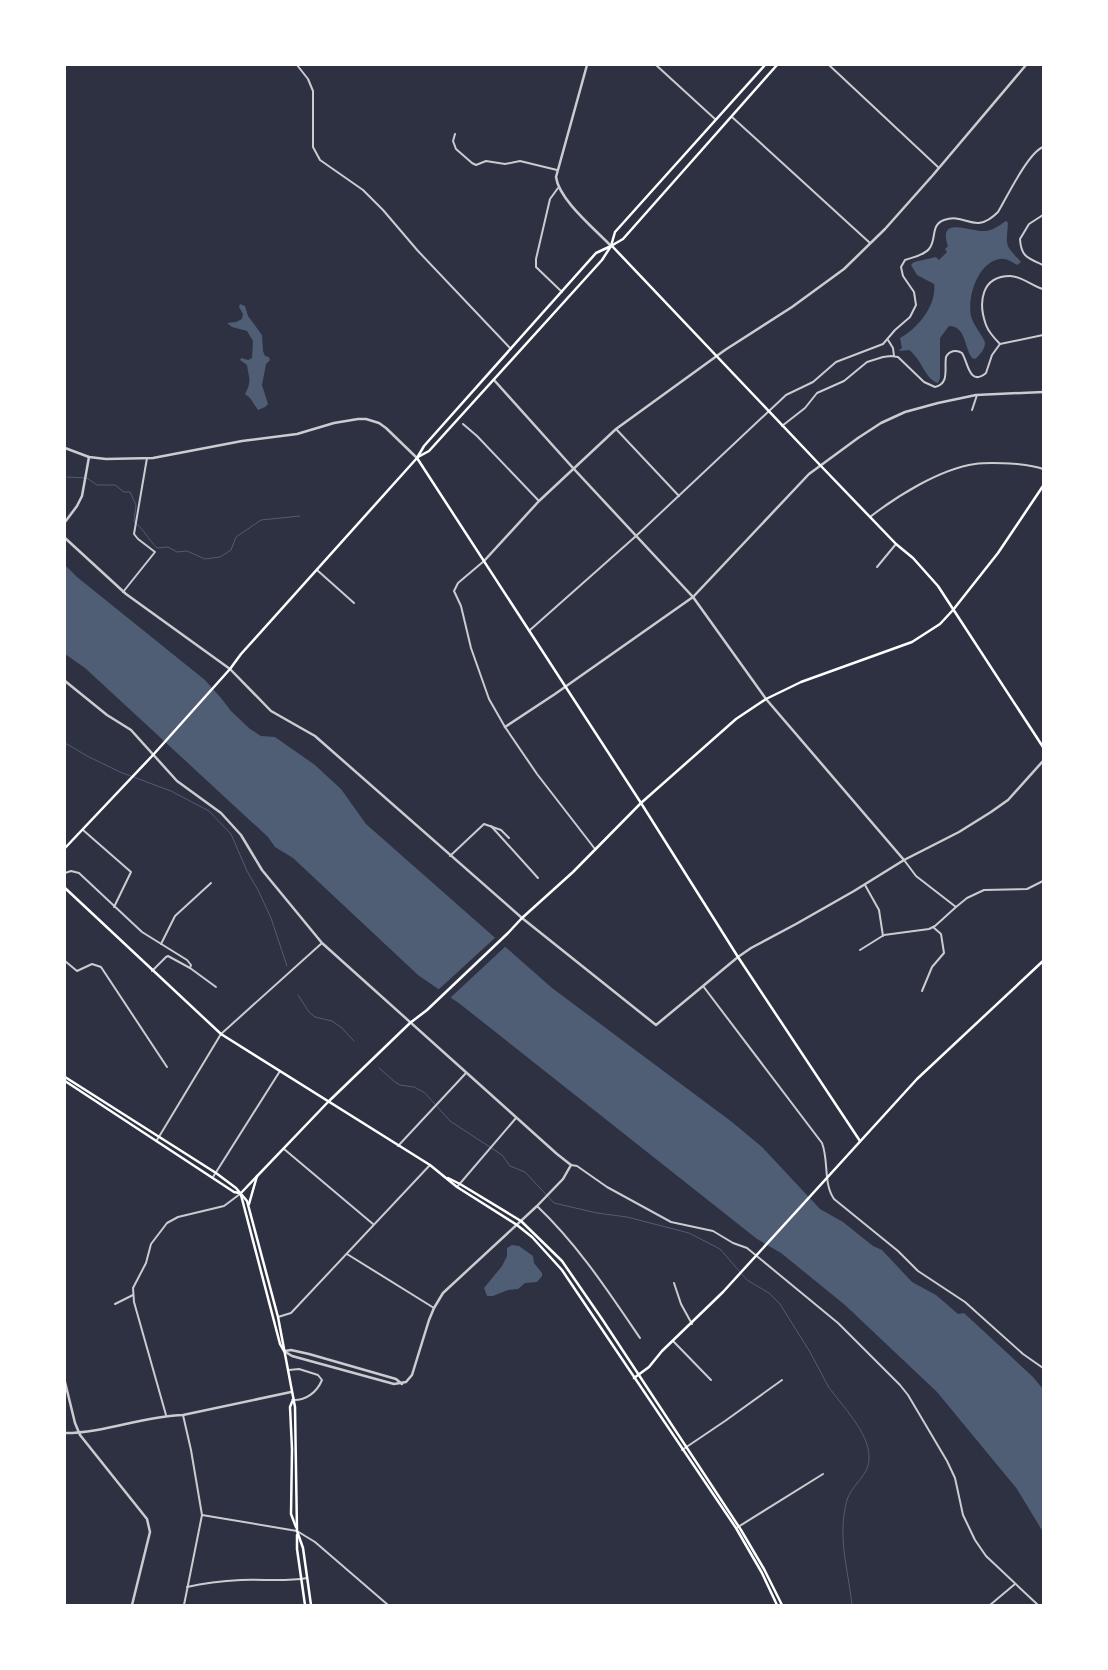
<svg xmlns="http://www.w3.org/2000/svg" width="1108" height="1670" font-family="Inter,sans-serif">
<style>
.water{fill:#4f5d75}
.pier{fill:#2d3142}
.lines{fill:none;stroke-linecap:round;stroke-linejoin:round}
.stream{stroke:#4f5d75;stroke-width:1}
.minor{stroke:#caccd0;stroke-width:2}
.tertiary{stroke:#caccd0;stroke-width:2.5}
.secondary{stroke:#fff;stroke-width:2.5}
.primary{stroke:#fff;stroke-width:2.5}
</style>
<rect width="100%" height="100%" fill="#2d3142"/>
<g class="water">
<path d="M1006,221L1008,223C1006,249 1005,244 1021,262L1017,265C1012,262 1006,258 1000,259C978,262 967,297 971,316C973,325 984,337 985,343C985,349 980,355 975,359L972,358C964,347 966,326 949,326L940,338V378L938,383C925,380 922,359 909,350L900,351L899,350L902,348L900,338C918,328 937,305 934,284L917,275L911,265L914,262L936,257L939,260L947,252L945,249L948,246C937,215 970,232 985,231C992,231 1000,225 1006,221Z"/>
<path d="M240,304L245,306L248,316L262,335L263,351L265,356L269,357L270,360L266,364L262,385L268,404L265,407L258,410L250,398L245,394C252,381 249,379 247,365L240,360L241,358L248,360L252,358L253,341L247,331L232,327L227,323L236,322L242,319L243,314L239,307Z"/>
<path d="M65,565L77,577L205,680L221,698L231,711L250,729L261,736L275,737L315,765L341,789L366,824L552,988L732,1122L762,1147L820,1209L843,1222L873,1246L882,1250L912,1282L936,1295L958,1314L964,1313L1033,1377L1043,1389V1532L1017,1489L937,1392L845,1305L781,1253L757,1239L460,1004L418,975L293,858L275,847L268,837L85,668L65,654Z"/>
<path d="M512,1245L519,1246L533,1256L534,1263L542,1273V1276L537,1282L525,1283L518,1289L508,1290L493,1296H487L484,1288L502,1266L507,1256V1248Z"/>
</g>
<path class="pier" d="M497,936L507,945L449,999L437,991Z"/>
<g class="lines">
<g class="stream">
<path d="M67,477L87,478L97,485H115L124,492H130L136,505L134,522C143,528 149,540 157,548L168,547L177,552L187,551L205,559L220,557L231,550L236,537L261,520L300,516"/>
<path d="M65,743L89,757L120,772L171,791L209,811L231,834L247,871L258,890L271,918L287,966"/>
<path d="M298,995L309,1012L315,1017L332,1021L342,1028L354,1041"/>
<path d="M379,1068L395,1082L400,1085L414,1087L425,1093L450,1121L502,1155L510,1166L525,1172L554,1203L597,1213L627,1217L689,1233L720,1249L747,1280L769,1293L780,1304C790,1320 800,1336 810,1352C816,1363 822,1375 828,1386C842,1406 869,1432 869,1457C870,1475 852,1484 847,1500C837,1537 848,1568 852,1605"/>
</g>
<g class="minor">
<path d="M297,65L308,79L313,91V147L320,160L363,190L383,210L418,251L511,349"/>
<path d="M656,65L715,119"/>
<path d="M829,65L939,168"/>
<path d="M732,117L870,243"/>
<path d="M455,134L453,141L456,149L472,163L476,165L486,161L505,164L520,161L557,170"/>
<path d="M558,188L550,199L536,259V267L562,292"/>
<path d="M1043,215L1029,224L1020,239C1021,257 1028,258 1043,265"/>
<path d="M888,340L893,348L894,356"/>
<path d="M1000,344C995,339 989,333 986,325C978,303 981,276 1010,276C1022,276 1032,286 1043,289"/>
<path d="M972,410L977,395"/>
<path d="M463,424L477,436L539,501"/>
<path d="M782,426L805,408L817,393L844,381L867,362L883,357L891,356L898,357L924,382L935,387C950,383 944,369 946,357C949,351 956,349 962,353C968,362 969,387 986,373L992,355L1000,344L1043,335"/>
<path d="M616,429L679,496"/>
<path d="M870,517C897,496 940,469 975,464C988,462 1003,463 1017,464C1026,465 1035,466 1043,469"/>
<path d="M484,561L458,583L454,591L461,606L471,648L489,699L505,727L537,774L595,849"/>
<path d="M877,567L896,544"/>
<path d="M317,570L354,603"/>
<path d="M123,592L155,552L138,539L134,534L147,458"/>
<path d="M530,630L636,536L786,395L813,382L836,362L883,344L895,330L910,317L916,305L914,292L903,276L901,267L905,260C913,257 923,256 929,249C937,240 930,225 944,220C966,212 974,236 998,212C1007,197 1028,153 1043,147"/>
<path d="M491,826L538,878"/>
<path d="M83,830L131,872L114,907"/>
<path d="M450,856L484,824L501,830L509,838"/>
<path d="M904,860L916,876L956,907L967,898L984,890L1027,889L1043,881"/>
<path d="M65,873L71,871L79,873L142,932L187,960L191,965L190,968"/>
<path d="M865,885L879,910L883,936"/>
<path d="M161,944L175,916L211,883"/>
<path d="M860,950L884,935L929,929L935,926L956,907"/>
<path d="M65,961L77,971L92,964L101,967L167,1067"/>
<path d="M152,971L166,957L168,956L190,968L216,987"/>
<path d="M703,986L822,1143C829,1161 823,1183 834,1199L898,1251L918,1271L965,1302L1023,1354L1043,1368"/>
<path d="M922,991L932,967L944,953L941,934L933,927"/>
<path d="M157,1140L221,1034L322,943"/>
<path d="M398,1146L466,1073"/>
<path d="M284,1149L373,1224"/>
<path d="M571,1165L577,1166L607,1187L671,1222L713,1231L733,1243L747,1248L838,1323L900,1385L908,1395L947,1461L955,1478L963,1515L975,1540L986,1556L1038,1605"/>
<path d="M213,1177L280,1071"/>
<path d="M457,1187L516,1118"/>
<path d="M537,1206C578,1245 608,1291 640,1338"/>
<path d="M347,1254L434,1308"/>
<path d="M674,1283L681,1304L692,1324"/>
<path d="M115,1304L133,1295"/>
<path d="M278,1317L291,1313L430,1165"/>
<path d="M673,1341L711,1380"/>
<path d="M289,1370L299,1369L318,1375L322,1380C317,1392 306,1401 292,1400"/>
<path d="M166,1415L134,1302L133,1288L146,1263L151,1244L167,1223L178,1217L224,1206L240,1194"/>
<path d="M183,1415L191,1450L202,1515L184,1605"/>
<path d="M682,1450L725,1421L782,1380"/>
<path d="M202,1515L297,1531L315,1542L388,1605"/>
<path d="M738,1527L823,1474"/>
<path d="M187,1587C205,1583 223,1581 241,1580C263,1579 285,1582 307,1578"/>
<path d="M990,1605L1015,1584"/>
</g>
<g class="tertiary">
<path d="M587,65L556,177C559,200 595,229 611,246"/>
<path d="M494,380L573,468L693,597L766,699L904,860"/>
<path d="M65,448L89,457L106,459L153,458L242,441L297,434L334,423L358,419H366L379,423L386,428L417,458"/>
<path d="M65,522L77,506L82,496L89,457"/>
<path d="M65,538L126,594L230,669L271,711L315,736L522,918L656,1025L738,957L751,948L796,924L854,891L904,860L959,832L991,812L1008,800L1043,761"/>
<path d="M484,561L539,501L616,429L725,350L792,307L844,269L885,229L933,175L1026,65"/>
<path d="M65,681L107,715L131,730L177,781L221,813L241,835L262,870L322,943L557,1154L571,1165L563,1179L537,1206L443,1293L434,1308L429,1320L412,1375L406,1382L394,1384L292,1356L284,1351"/>
<path d="M505,727L555,694L693,597L809,474L858,438L881,423L905,412L938,403L976,395L1043,392"/>
<path d="M285,1351L291,1350L309,1354L396,1379L402,1384"/>
<path d="M65,1382L75,1423L80,1435L147,1519L150,1532L132,1605"/>
<path d="M65,1433C105,1433 143,1416 183,1415L291,1392"/>
</g>
<g class="secondary">
<path d="M417,458L641,803L738,957L860,1141"/>
<path d="M65,1077L216,1173L236,1188L247,1201L278,1317L295,1407L297,1531L303,1548L311,1605"/>
<path d="M65,1081L234,1192L239,1193"/>
<path d="M240,1194L328,1102L410,1023L427,1010L508,933L522,918L573,872L641,803L736,719L766,699L801,682L912,642L940,624L953,610L998,553L1043,486"/>
<path d="M241,1195L280,1344L284,1351"/>
<path d="M249,1204L257,1176"/>
<path d="M634,1378L649,1367L662,1351L723,1292L917,1079L1043,961"/>
<path d="M292,1402L290,1407L292,1449L291,1514L296,1527"/>
<path d="M297,1535V1549L305,1605"/>
</g>
<g class="primary">
<path d="M612,246L820,465L896,544L913,558L938,586L1043,747"/>
<path d="M418,457L429,451L602,260L611,246L623,239L777,65"/>
<path d="M65,848L153,755L230,669L241,654L417,458L424,446L596,253L611,246L615,232L765,65"/>
<path d="M65,888L221,1034L430,1165L457,1187L517,1225L532,1237L562,1270L736,1528L762,1573L777,1605"/>
<path d="M448,1178L460,1184L521,1221L562,1261L602,1319L741,1530L764,1569L782,1605"/>
</g>
</g>
<rect width="1108" height="1670" fill="none" stroke="#ffffff" stroke-width="132"/>
</svg>
